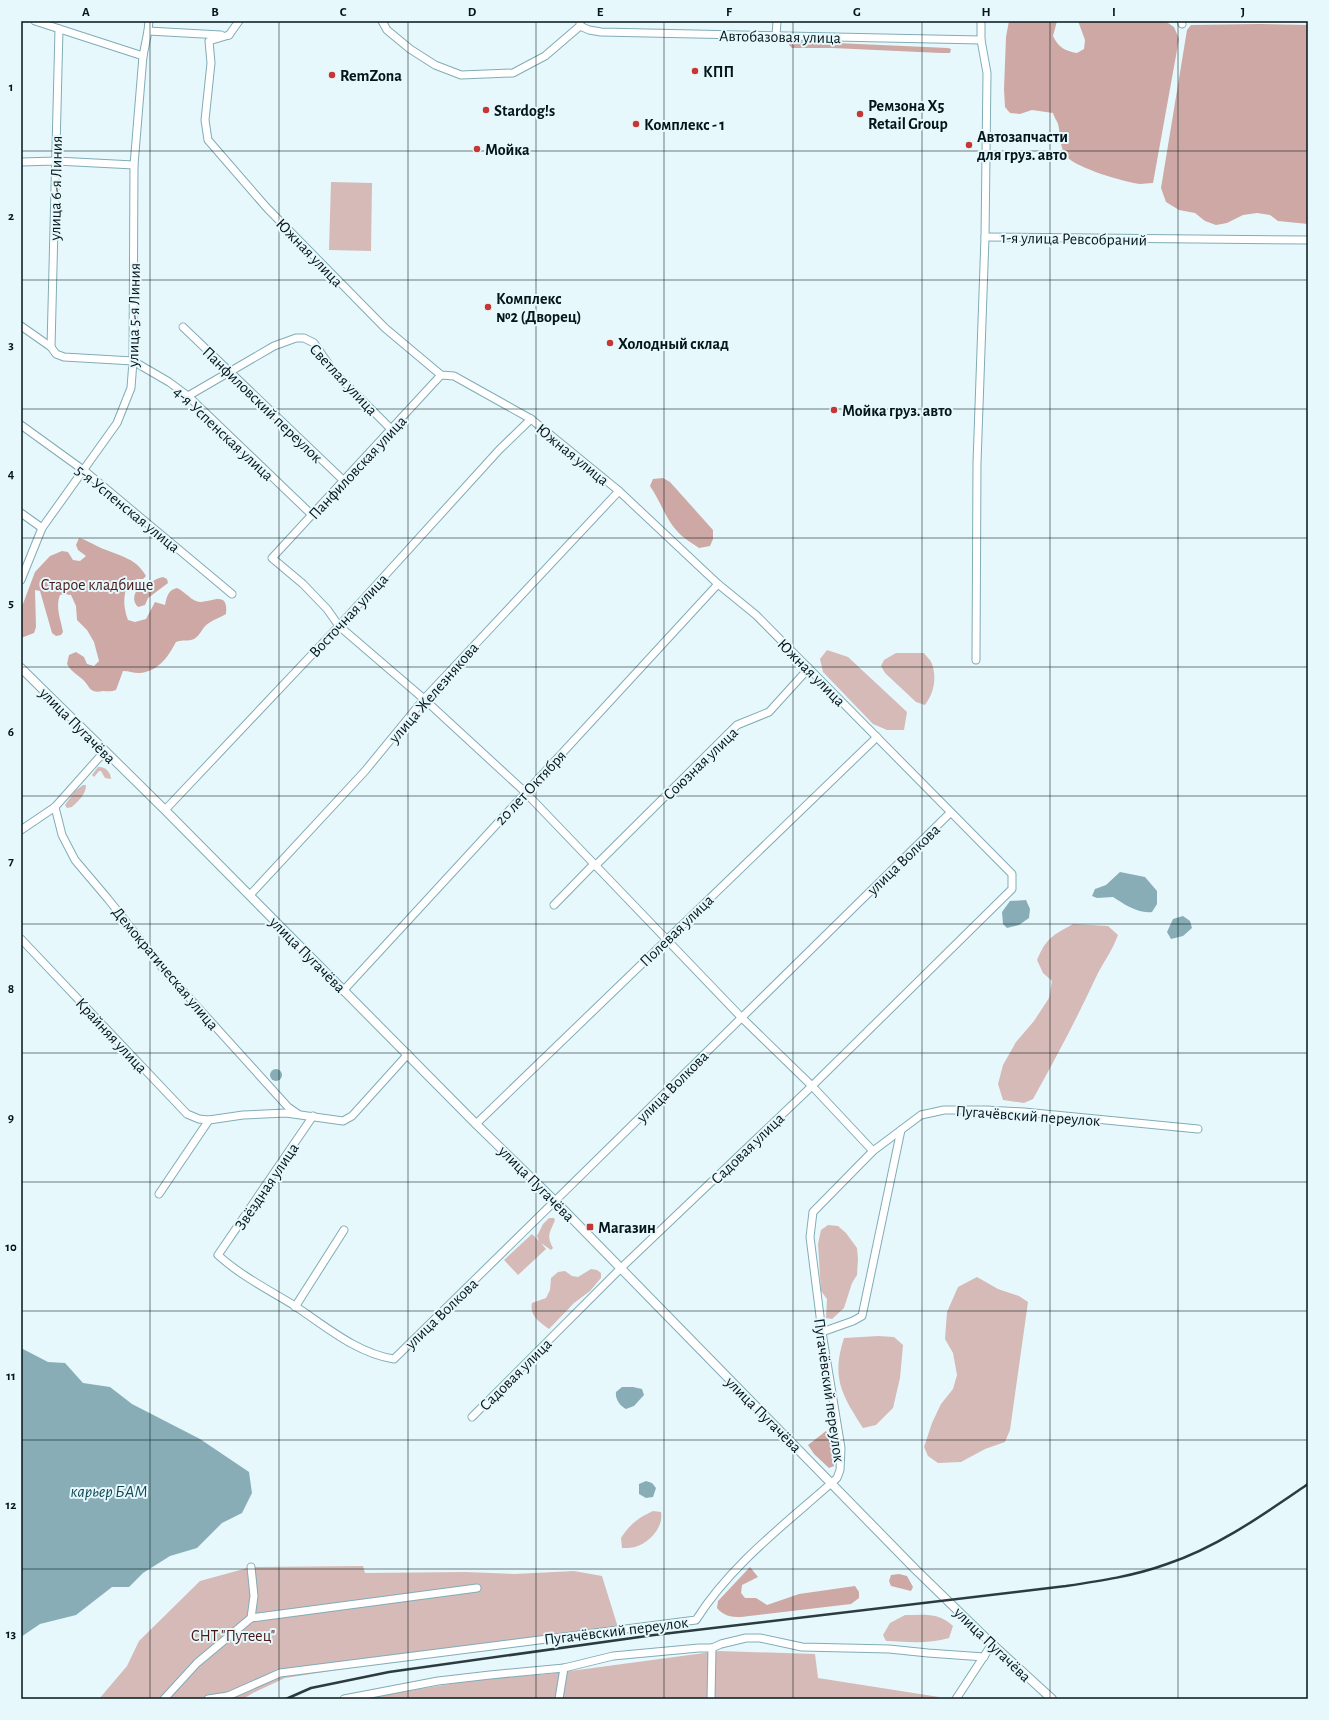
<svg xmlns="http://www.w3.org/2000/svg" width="1329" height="1720" font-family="'Alegreya Sans',sans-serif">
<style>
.green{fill:#d6bab7}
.forest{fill:#cda8a4}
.water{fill:#88adb7}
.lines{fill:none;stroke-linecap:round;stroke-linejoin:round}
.minor-casing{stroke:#81acb7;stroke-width:9}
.tertiary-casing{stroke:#81acb7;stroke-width:10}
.minor{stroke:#fff;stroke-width:7}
.tertiary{stroke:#fff;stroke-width:8}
.rail{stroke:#2b3b40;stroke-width:2.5}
.grid{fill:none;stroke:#05151a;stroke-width:1;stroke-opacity:0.55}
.poi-dot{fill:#c53635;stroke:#e6f8fc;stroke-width:1.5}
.labels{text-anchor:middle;stroke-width:4;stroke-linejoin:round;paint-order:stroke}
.street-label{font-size:16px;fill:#05151a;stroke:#e6f8fc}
.poi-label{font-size:16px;font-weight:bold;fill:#05151a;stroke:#e6f8fc;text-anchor:start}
.park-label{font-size:16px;fill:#481916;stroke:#e6f8fc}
.water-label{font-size:17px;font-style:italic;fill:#104854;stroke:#e6f8fc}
.neatline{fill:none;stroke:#05151a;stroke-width:1.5}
.grid-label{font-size:13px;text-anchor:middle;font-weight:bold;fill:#05151a}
</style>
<rect width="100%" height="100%" fill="#e6f8fc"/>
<g class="green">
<path d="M331,182L372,183L371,251L329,250Z"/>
<path d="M827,650L848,657L907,712L904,730H887L873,724L823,672L820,659Z"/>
<path d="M896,653H924C926,656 931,660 932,664C937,678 934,693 925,705L916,702L885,673L881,666L884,660Z"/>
<path d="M98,767C105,766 111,772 111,779L105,778L101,771H99L94,777L92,775Z"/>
<path d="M83,785H86C86,795 78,801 72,807L67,808L65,805L75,791Z"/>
<path d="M1073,924L1108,926L1118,935C1113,949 1105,960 1098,973C1078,1016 1056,1058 1033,1099L1024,1103L1003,1100L998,1084L1003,1065L1016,1042L1034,1021L1049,998L1052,981L1043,973L1037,960C1047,937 1052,936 1073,924Z"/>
<path d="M549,1218H554L555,1220C550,1233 546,1235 553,1248L551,1250L541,1243L546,1249L518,1275L504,1260L532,1234L539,1241L537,1236L543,1224Z"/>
<path d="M828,1225L838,1226L846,1233L857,1248L858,1259L857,1275L852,1283L844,1308L832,1319L826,1318L827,1299L821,1291L818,1244L821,1230Z"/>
<path d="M591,1269L597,1270L601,1273V1278L590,1291L574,1303L549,1329C540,1322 529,1316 532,1303L546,1298L550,1290L551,1278L558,1272L565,1271L572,1276L578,1277Z"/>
<path d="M977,1277L998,1289L1019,1296L1028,1302L1010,1430L1005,1442L985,1449L961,1462L938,1463L928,1456L924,1447L932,1423L941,1404L953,1389L957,1375L953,1353L945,1339L947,1312L958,1287Z"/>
<path d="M878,1336L894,1337L903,1345L900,1378L893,1408L876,1425L863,1428C842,1395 831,1378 844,1338Z"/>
<path d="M653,1511L661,1512C664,1527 649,1543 635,1547C631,1548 626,1548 622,1548L621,1538C630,1524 638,1518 653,1511Z"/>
<path d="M363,1566L365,1573L465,1572L515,1574L574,1571L602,1576L620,1634L376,1664L285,1678L253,1693L243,1699H99L127,1666L139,1641L200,1581L251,1567Z"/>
<path d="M905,1615C924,1615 939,1612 953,1626L949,1638C929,1644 908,1642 886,1641L883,1635L890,1623Z"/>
<path d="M719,1651L815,1654L818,1678L939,1697L940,1699H361L479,1679L548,1674Z"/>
</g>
<g class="forest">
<path d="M1009,21H1057L1053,36C1058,47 1065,51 1077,53L1084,49L1085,40L1078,21H1165L1174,27L1179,39L1153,183C1148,183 1144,184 1140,184C1124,182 1077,168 1067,157C1059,148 1061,135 1058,124C1057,121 1054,117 1053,113L1032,110L1020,114L1010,113L1005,107L1004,89L1006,37Z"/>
<path d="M1260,24L1308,25V224L1278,221L1270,215L1257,213L1243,215L1227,223L1216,225L1205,221L1195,213L1179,210L1166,202L1161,188L1187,30L1191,25Z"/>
<path d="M791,41L948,48L951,49L950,53H941L832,48H792L789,45Z"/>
<path d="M663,478L670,482L713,530V539L710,546L699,548C692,543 683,538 677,531C665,518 660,500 650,486L653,479Z"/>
<path d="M79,538C87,540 92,544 99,547C116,555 136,557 146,576L143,579H137L128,583C123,596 123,607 128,620L135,622L146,619L155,602L165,605C167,596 168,590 177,588C184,591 189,598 196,601C207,606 229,587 226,614C220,618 214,619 209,623C203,626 200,636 194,639C188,642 183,639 176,642C168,657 158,672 139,673C133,673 129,671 123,671L116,690C111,692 108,691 103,691C88,694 91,686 81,678C75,673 71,671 67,664L69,655L76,652L84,657L87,664L94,666L99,661L94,642L87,630L77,620L76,606L71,595L64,594L60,595C55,607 61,620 63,632L61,635L56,636L52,633L40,591L35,590L36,627L34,633L21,638V609L35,572L50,556L62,551L68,552L73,560L80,561L86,556L78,550L76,545Z"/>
<path d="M163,577L167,579L168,583L148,598L145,605L138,607C133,602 133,596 137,590C147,587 152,579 163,577Z"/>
<path d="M826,1431C828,1435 831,1438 833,1442C836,1449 835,1458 834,1466L829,1468L814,1454L808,1445Z"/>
<path d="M750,1567L758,1577L742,1585L741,1593L745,1598H756L767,1605L799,1594L855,1586L859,1592V1598L851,1604L741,1617C730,1617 724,1616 717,1608L718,1601Z"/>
<path d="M899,1574L907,1576L913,1587L911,1591L891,1586L889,1581L891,1575Z"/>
</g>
<g class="water">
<path d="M1120,872L1145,877L1157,891V904L1152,912C1138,914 1124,904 1113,897L1097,898L1092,896L1095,889L1106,885Z"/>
<path d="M1026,900L1030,909L1029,918L1019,925L1007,928L1003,924L1002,912L1010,901Z"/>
<path d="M1183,916L1190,921L1192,928L1183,936L1171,939L1167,932L1173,919Z"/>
<circle cx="276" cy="1075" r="6"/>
<path d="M21,1348L48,1362L65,1363L83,1383L110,1387L132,1404L200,1439L249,1472L252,1493L242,1513L222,1523L197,1548L170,1556L143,1573L129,1587H112L76,1615L40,1624L21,1637Z"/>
<path d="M622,1387H633L642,1389L644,1395L634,1406L626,1409C620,1406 615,1399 616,1392Z"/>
<path d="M646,1481L652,1483L656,1488L653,1497L646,1498L639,1494V1484Z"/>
</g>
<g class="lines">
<defs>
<g id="minor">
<path d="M35,21L143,56"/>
<path d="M382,21L387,30L410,49L435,65L461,75L513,73L545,56L580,26V21"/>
<path d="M1181,21L1182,24"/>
<path d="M580,26L589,30L601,32L981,40"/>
<path d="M148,31L221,35"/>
<path d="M229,35L209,41L211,63L205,120L208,140L267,208L385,328L441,375L454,376L531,419L619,491L718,584L756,615L1012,874V889L812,1086L621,1268L472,1417"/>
<path d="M229,35L239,21"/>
<path d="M776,36L777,21"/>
<path d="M21,162L56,161L134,165"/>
<path d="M985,237L1308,240"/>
<path d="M21,326L51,347L56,354L64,357L133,361L169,382L188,396L311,514"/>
<path d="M183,327L343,480"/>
<path d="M51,347L59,29"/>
<path d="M441,375L272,558L303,584L327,609L339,626L424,699L525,792L741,1017L812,1086L873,1151"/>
<path d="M188,396L274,346L296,338H304L314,343L334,372L392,430"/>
<path d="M21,425L86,472L232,594"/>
<path d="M21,513L42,528"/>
<path d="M21,580L42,528L117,423L131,388L133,361L134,165L143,56L148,31L149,21"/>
<path d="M976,660L977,463L985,237L987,73L981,40V21"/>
<path d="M55,807L62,835L75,860L108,899L164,970L288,1107L298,1114"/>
<path d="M165,810L339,626L499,450L531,419"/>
<path d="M21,830L55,807L104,752"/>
<path d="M595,866L737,725L769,712L809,668"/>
<path d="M250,895L365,771L424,699L619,491"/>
<path d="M554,905L594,864"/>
<path d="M21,939L187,1114L199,1119L209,1120L243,1115L286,1113L343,1121L352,1116L408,1054"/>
<path d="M343,991L718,584"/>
<path d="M313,1116L218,1255C241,1276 269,1290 295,1306C325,1326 358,1354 394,1359L950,813"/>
<path d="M476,1124L877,737"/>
<path d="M159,1194L209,1120"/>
<path d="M295,1307L344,1230"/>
<path d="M822,1332L853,1321L862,1316L901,1130"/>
<path d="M251,1567L254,1596L251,1618"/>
<path d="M164,1699L197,1663L251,1618L477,1588"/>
<path d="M208,1699L228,1696"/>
<path d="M226,1699L228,1696L280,1673L696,1620C732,1563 788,1522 837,1478L840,1470L841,1448L822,1332L810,1237L813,1212L873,1151L921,1115L944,1110H986L1024,1112L1198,1129"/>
<path d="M344,1699L438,1681L490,1675L564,1668L613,1656L699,1648H712L721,1644L746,1638H760L802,1647L889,1649L928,1653L984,1657"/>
<path d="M559,1699L564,1668"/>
<path d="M711,1699L712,1648"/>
<path d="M956,1699L992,1644"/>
</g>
<path id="tertiary" d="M21,668L165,810L476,1124L555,1201L915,1569L992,1644L1052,1699"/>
</defs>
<use href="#minor" class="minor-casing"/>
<use href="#tertiary" class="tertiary-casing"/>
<use href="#minor" class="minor"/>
<use href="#tertiary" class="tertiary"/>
<path class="rail" d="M286,1699L311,1688L389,1672L654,1635L1066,1586C1100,1581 1134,1576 1167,1564C1218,1547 1264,1514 1308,1484"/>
</g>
<path class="grid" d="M150,21V1699M279,21V1699M408,21V1699M536,21V1699M664,21V1699M793,21V1699M922,21V1699M1050,21V1699M1178,21V1699M21,151H1308M21,280H1308M21,409H1308M21,538H1308M21,667H1308M21,796H1308M21,924H1308M21,1053H1308M21,1182H1308M21,1311H1308M21,1440H1308M21,1569H1308"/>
<g class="poi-dot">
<circle cx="695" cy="71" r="4"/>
<circle cx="332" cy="75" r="4"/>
<circle cx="486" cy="110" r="4"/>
<circle cx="860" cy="114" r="4"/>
<circle cx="636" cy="124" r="4"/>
<circle cx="969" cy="145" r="4"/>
<circle cx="477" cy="149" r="4"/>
<circle cx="488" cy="307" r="4"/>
<circle cx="610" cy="343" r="4"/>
<circle cx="834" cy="410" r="4"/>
<rect x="586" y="1223" width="8" height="8" rx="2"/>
</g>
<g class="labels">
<g class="street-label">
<text transform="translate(780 36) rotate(1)" y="6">Автобазовая улица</text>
<text transform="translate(55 188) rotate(-89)" y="6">улица 6-я Линия</text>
<text transform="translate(1074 238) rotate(1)" y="6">1-я улица Ревсобраний</text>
<text transform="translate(310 252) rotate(46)" y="6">Южная улица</text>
<text transform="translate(133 315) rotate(-89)" y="6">улица 5-я Линия</text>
<text transform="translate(344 379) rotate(47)" y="6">Светлая улица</text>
<text transform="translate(263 404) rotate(44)" y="6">Панфиловский переулок</text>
<text transform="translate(224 433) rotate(43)" y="6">4-я Успенская улица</text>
<text transform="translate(573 454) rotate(39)" y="6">Южная улица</text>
<text transform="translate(357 467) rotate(-47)" y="6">Панфиловская улица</text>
<text transform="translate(128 508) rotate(39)" y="6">5-я Успенская улица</text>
<text transform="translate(348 615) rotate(-47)" y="6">Восточная улица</text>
<text transform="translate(812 672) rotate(45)" y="6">Южная улица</text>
<text transform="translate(433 692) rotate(-49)" y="6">улица Железнякова</text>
<text transform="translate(78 725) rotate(45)" y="6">улица Пугачёва</text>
<text transform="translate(700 763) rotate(-44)" y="6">Союзная улица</text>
<text transform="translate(530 787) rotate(-47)" y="6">20 лет Октября</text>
<text transform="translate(903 859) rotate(-44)" y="6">улица Волкова</text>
<text transform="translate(676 930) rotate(-44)" y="6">Полевая улица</text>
<text transform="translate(308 954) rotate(45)" y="6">улица Пугачёва</text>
<text transform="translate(166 968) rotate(50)" y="6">Демократическая улица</text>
<text transform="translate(112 1035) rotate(47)" y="6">Крайняя улица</text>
<text transform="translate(672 1086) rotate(-45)" y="6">улица Волкова</text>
<text transform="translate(1028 1115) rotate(4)" y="6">Пугачёвский переулок</text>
<text transform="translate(747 1148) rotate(-44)" y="6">Садовая улица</text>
<text transform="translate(537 1183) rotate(45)" y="6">улица Пугачёва</text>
<text transform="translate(266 1186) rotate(-56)" y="6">Звёздная улица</text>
<text transform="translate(441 1313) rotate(-44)" y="6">улица Волкова</text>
<text transform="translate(515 1374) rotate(-45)" y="6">Садовая улица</text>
<text transform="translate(830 1390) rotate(82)" y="6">Пугачёвский переулок</text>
<text transform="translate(764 1414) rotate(45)" y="6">улица Пугачёва</text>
<text transform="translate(616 1630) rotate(-7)" y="6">Пугачёвский переулок</text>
<text transform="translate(993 1644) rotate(44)" y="6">улица Пугачёва</text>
</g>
<g class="poi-label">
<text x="703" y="77">КПП</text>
<text x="340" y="81">RemZona</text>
<text x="868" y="111">Ремзона X5<tspan x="868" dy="18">Retail Group</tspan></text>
<text x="494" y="116">Stardog!s</text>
<text x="644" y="130">Комплекс - 1</text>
<text x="977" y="142">Автозапчасти<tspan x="977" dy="18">для груз. авто</tspan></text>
<text x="485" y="155">Мойка</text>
<text x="496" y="304">Комплекс<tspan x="496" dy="18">№2 (Дворец)</tspan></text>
<text x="618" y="349">Холодный склад</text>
<text x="842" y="416">Мойка груз. авто</text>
<text x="598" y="1233">Магазин</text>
</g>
<g class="park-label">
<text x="97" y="590">Старое кладбище</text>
<text x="233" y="1641">СНТ "Путеец"</text>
</g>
<g class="water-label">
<text x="109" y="1497">карьер БАМ</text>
</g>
</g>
<rect width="1329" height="1720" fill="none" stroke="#e6f8fc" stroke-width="44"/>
<rect x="22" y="22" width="1285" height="1676" class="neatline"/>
<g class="grid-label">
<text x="86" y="16">A</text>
<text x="215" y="16">B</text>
<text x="343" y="16">C</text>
<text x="472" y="16">D</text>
<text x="600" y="16">E</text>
<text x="729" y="16">F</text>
<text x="857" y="16">G</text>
<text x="986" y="16">H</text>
<text x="1114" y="16">I</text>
<text x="1243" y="16">J</text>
<text x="11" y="91">1</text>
<text x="11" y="220">2</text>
<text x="11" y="349">3</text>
<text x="11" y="478">4</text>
<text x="11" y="607">5</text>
<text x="11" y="736">6</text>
<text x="11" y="865">7</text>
<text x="11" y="993">8</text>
<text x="11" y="1122">9</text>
<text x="11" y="1251">10</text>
<text x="11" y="1380">11</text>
<text x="11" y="1509">12</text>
<text x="11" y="1638">13</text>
</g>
</svg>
